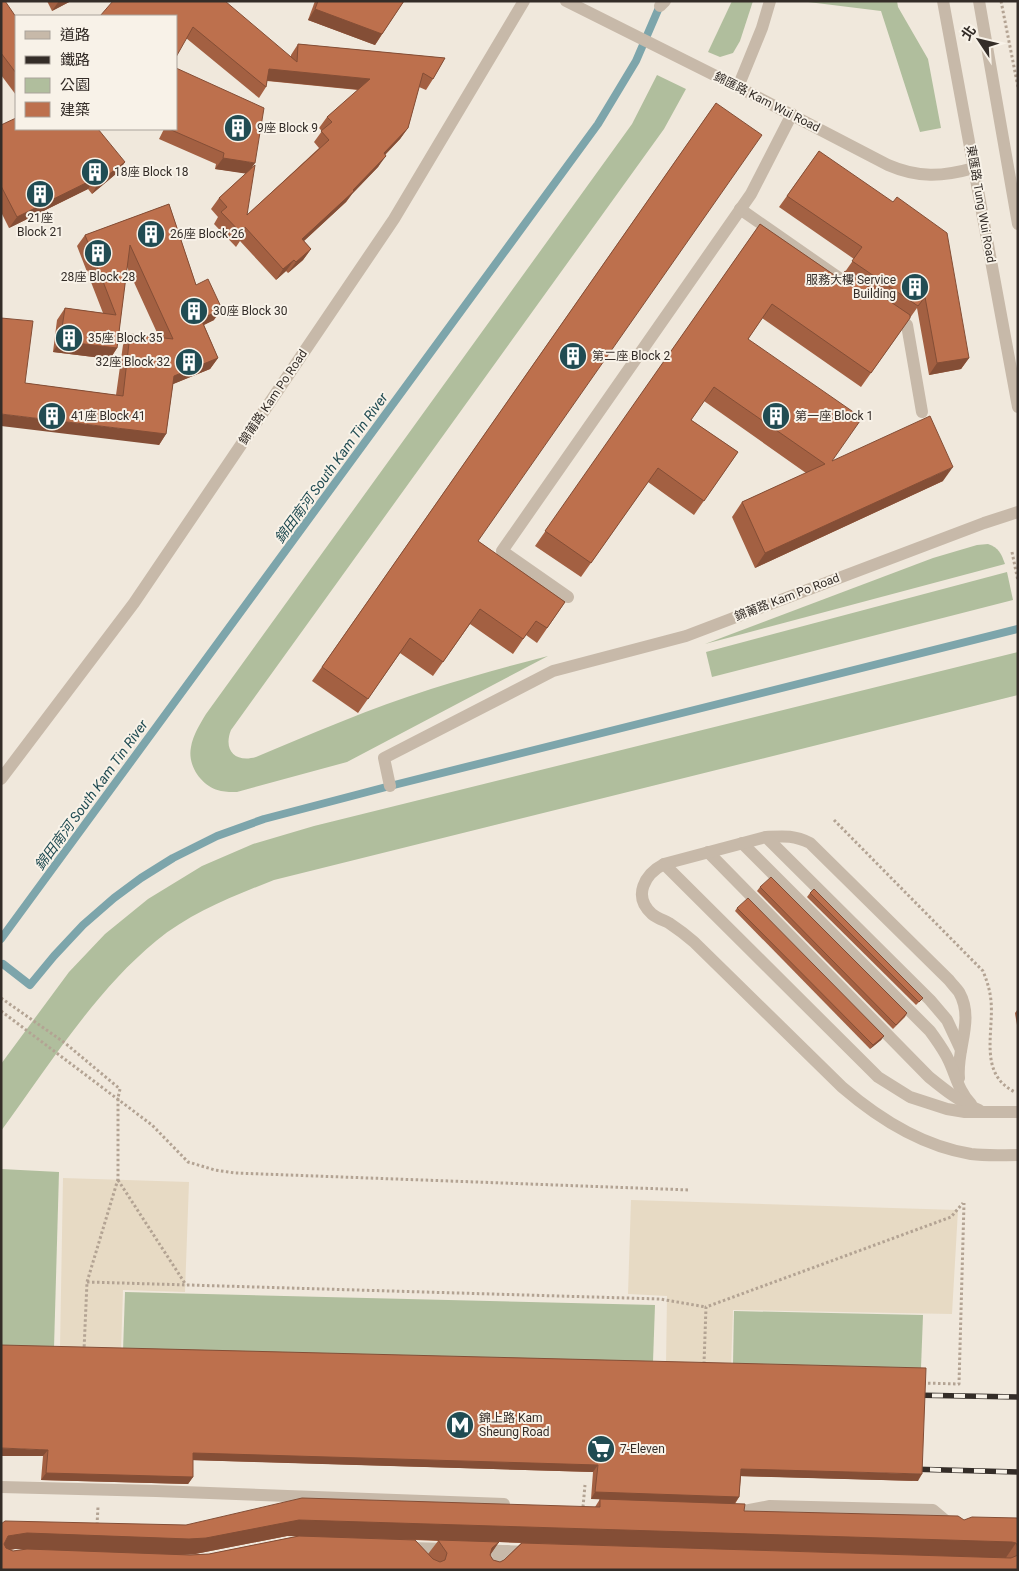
<svg xmlns="http://www.w3.org/2000/svg" width="1019" height="1571" font-family="Roboto,'Noto Sans TC',sans-serif">
<style>
.green{fill:#b0be9d}
.plaza{fill:#e7dac4}
.lines{fill:none;stroke-linecap:round;stroke-linejoin:round}
.stream{stroke:#7da5ab;stroke-width:8}
.path{stroke:#b3a393;stroke-width:3;stroke-dasharray:2.5 2.5;stroke-linecap:butt}
.minor{stroke:#c7b9a9;stroke-width:12}
.rail-casing{stroke:#342d28;stroke-width:5.5}
.rail{stroke:#f8f2e8;stroke-width:4;stroke-dasharray:11;stroke-linecap:butt}
.minor-bridge{stroke:#c7b9a9;stroke-width:12}
.wall{fill:#a36042;fill-rule:evenodd}
.shaded-wall{fill:#844e36}
.building{fill:#bd704d;stroke:#844e36}
.labels{text-anchor:middle;stroke-width:4;stroke-linejoin:round;paint-order:stroke}
.street-label{font-size:12px;fill:#342d28;stroke:#f8f2e8}
.poi-label{font-size:12px;fill:#342d28;stroke:#f8f2e8;text-anchor:start}
.water-label{font-size:14px;font-style:italic;fill:#214c53;stroke:#f8f2e8}
</style>
<rect width="100%" height="100%" fill="#f0e8dc"/>
<g class="green">
<path d="M732,1H753L740,41L733,53L720,57L708,52Z"/>
<path d="M800,1H897L898,7L928,59L941,128L920,132L881,11Z"/>
<path d="M657,75L686,89L664,129L231,730C223,750 235,763 256,757C313,733 371,708 431,689C469,677 509,666 548,656L347,762L237,792C232,792 226,792 221,791C202,787 187,766 191,747C193,735 200,724 206,714L632,124Z"/>
<path d="M988,544C999,548 1001,553 1005,564L705,644L933,558L977,545Z"/>
<path d="M1007,572L1013,600L712,677L706,652Z"/>
<path d="M1018,652V695L274,880C233,896 190,913 156,941C94,992 48,1067 1,1131V1064L69,972L105,934L148,899L202,866L253,844L314,826Z"/>
<path d="M1,1169L59,1172L54,1348H1Z"/>
<path d="M125,1292L655,1305L653,1362L123,1351Z"/>
<path d="M734,1311L923,1315L921,1368L733,1364Z"/>
</g>
<g class="plaza">
<path d="M63,1178L189,1182L185,1292L123,1290L121,1351L60,1349Z"/>
<path d="M631,1200L958,1210L952,1314L733,1310L731,1367L666,1365L667,1296L628,1294Z"/>
</g>
<g class="lines">
<g class="stream">
<path d="M1,939L598,124L636,61L661,3"/>
<path d="M3,964L30,985L54,956L83,925L114,898L141,878L173,858L217,836L264,819L390,786L1018,629"/>
</g>
<g class="path">
<path d="M1001,1L1018,87"/>
<path d="M1012,552L1018,581"/>
<path d="M834,820L983,971C987,981 990,990 991,1001C994,1033 978,1074 1015,1092"/>
<path d="M1,998L65,1043L120,1089L118,1098V1179L87,1282L84,1350"/>
<path d="M1,1011L152,1125L188,1162L215,1170L235,1173L690,1190"/>
<path d="M118,1180L186,1285"/>
<path d="M87,1282L660,1299L706,1307"/>
<path d="M704,1364L706,1307L951,1217L963,1203"/>
<path d="M923,1383L959,1384L964,1203"/>
<path d="M583,1507L585,1485"/>
<path d="M97,1525L98,1507"/>
</g>
<g class="minor">
<path d="M566,1L738,87L888,165C918,178 942,177 974,168"/>
<path d="M943,1L1018,407"/>
<path d="M979,1L1018,224"/>
<path d="M660,6L665,1"/>
<path d="M738,87L762,28L770,1"/>
<path d="M740,209L852,287"/>
<path d="M891,314L907,325L922,412"/>
<path d="M568,597L502,551L751,194L792,114"/>
<path d="M1,779L134,603L394,219L524,1"/>
<path d="M390,786L384,758L553,671L686,636L984,523L1018,512"/>
<path d="M766,837C784,836 794,835 810,843L949,980C952,984 956,988 959,992C975,1020 956,1049 959,1078"/>
<path d="M742,843L930,1031C937,1041 944,1050 949,1061C956,1076 959,1092 971,1104"/>
<path d="M708,852L929,1077C945,1090 960,1102 979,1110"/>
<path d="M664,864L878,1077L910,1097L947,1109L965,1112H1018"/>
<path d="M961,1050L947,1020L930,1000L766,837L664,864C645,874 632,896 652,914C657,918 663,920 669,923C678,929 686,935 694,942L842,1087C879,1119 922,1146 971,1154C987,1156 1002,1155 1018,1155"/>
<path d="M1,1487L156,1491L504,1504"/>
<path d="M729,1511L739,1512L770,1506L933,1510L952,1526"/>
<path d="M487,1570L507,1551"/>
</g>
<defs>
<g id="rail">
<path d="M910,1395L1018,1397"/>
<path d="M908,1469L1018,1472"/>
</g>
</defs>
<use href="#rail" class="rail-casing"/>
<use href="#rail" class="rail"/>
<g class="minor-bridge">
<path d="M407,1548L449,1549"/>
<path d="M476,1550L529,1552"/>
</g>
</g>
<g class="wall">
<path d="M1,1L16,17V95L1,75Z"/>
<path d="M47,1H71L52,11Z"/>
<path d="M113,1L291,57V55L298,44L445,58L433,79L426,90L419,87L408,128L400,139L385,155L378,167L352,194L346,202L304,241L311,249L303,260L288,273L286,271L276,280L240,241L236,247L214,224L218,217L211,209L219,198L246,173L215,169L216,164L159,139L164,129H176V68L251,168L247,215L319,148L314,142L322,131L319,128L327,117L358,90L267,81L266,87L259,98L186,38Z"/>
<path d="M315,1H404L375,45L308,20Z"/>
<path d="M716,103L478,541L565,602L537,643L526,635L513,654L470,624L433,676L400,653L358,713L312,681Z"/>
<path d="M1,125L125,162L117,173L92,194L88,189L9,228L1,212Z"/>
<path d="M819,151L969,358L961,369L929,375L917,308L861,387L762,318L748,339L832,461L943,481L755,568L732,517L742,502L806,473L704,401L691,420L738,452L694,515L648,482L581,577L535,546L760,224L840,279L854,259L779,207Z"/>
<path d="M169,204L196,285L214,320L204,325L218,358L210,369L173,384L166,434L159,445L25,383L116,395L123,345L130,334L159,337L127,267L117,348L110,359L53,352L57,320L65,308L103,313L77,246L85,235Z"/>
<path d="M760,887L907,1013L905,1017L893,1029L757,891Z"/>
<path d="M810,893L923,998L916,1005L807,897Z"/>
<path d="M737,908L884,1036L881,1040L870,1049L735,911Z"/>
<path d="M1018,1009V1031L1015,1013Z"/>
<path d="M1,1345L918,1481L741,1476L739,1497L735,1504L744,1511L964,1520L1018,1518V1570H1V1524L186,1525L595,1507L600,1499H591L593,1472L193,1460V1477L188,1484L41,1480L43,1456ZM287,1536H298L209,1554L181,1555L195,1554ZM415,1540L438,1541L428,1554ZM499,1542L521,1543L504,1560L500,1562L493,1560L490,1555ZM15,1549H25L13,1551L10,1550Z"/>
</g>
<g class="shaded-wall">
<path d="M59,1H71L52,11Z"/>
<path d="M315,9L382,34L375,45L308,20Z"/>
<path d="M269,69L370,79L363,90L261,80Z"/>
<path d="M408,128L400,139L376,164L384,153Z"/>
<path d="M386,156L378,167L352,194L346,202L294,250L302,239Z"/>
<path d="M223,158L255,163L248,174L215,169Z"/>
<path d="M125,162L117,173L92,194L99,182Z"/>
<path d="M96,178L88,189L9,228L17,217Z"/>
<path d="M311,249L303,260L288,273L296,262Z"/>
<path d="M294,260L286,271L276,280L283,269Z"/>
<path d="M222,309L214,320L193,330L201,319Z"/>
<path d="M60,341L117,348L110,359L53,352Z"/>
<path d="M218,358L210,369L166,387L174,376Z"/>
<path d="M969,358L961,369L929,375L937,363Z"/>
<path d="M1,414L166,434L159,445L1,426Z"/>
<path d="M953,467L943,481L755,568L765,553Z"/>
<path d="M884,1036L881,1040L870,1049L873,1045Z"/>
<path d="M1,1448L48,1450L43,1456H1Z"/>
<path d="M193,1453L598,1465L593,1472L188,1460Z"/>
<path d="M741,1469L922,1474L918,1481L736,1476Z"/>
<path d="M46,1473L193,1477L188,1484L41,1480Z"/>
<path d="M595,1492L739,1497L734,1504L591,1499Z"/>
<path d="M299,1520L1012,1542L1016,1543L1005,1559L1000,1558L499,1542L488,1558L492,1548L499,1542L287,1536L195,1554L178,1555L15,1549L1,1551L8,1536L27,1533Z"/>
</g>
<g class="building">
<path d="M1,1H5L16,17V73L1,53Z"/>
<path d="M113,1H225L297,62L298,44L445,58L433,79L423,73L408,128L384,153L386,156L353,190L354,191L302,239L311,249L296,262L294,260L283,269L245,227L244,236L221,212L227,207L219,198L255,165L247,215L329,140L321,131L332,122L327,117L370,79L269,69L266,87L193,27L176,57V16H100Z"/>
<path d="M318,1H404L382,34L315,9Z"/>
<path d="M176,68L264,108L255,163L223,158L224,153L169,129H176Z"/>
<path d="M716,103L762,135L478,541L565,602L547,628L536,621L523,639L480,609L443,662L410,638L368,699L322,667Z"/>
<path d="M16,118V129H98L125,162L99,182L96,178L17,217L1,186V125Z"/>
<path d="M819,151L893,202L897,197L947,233L969,358L937,363L925,297L918,306L852,261L862,247L787,196Z"/>
<path d="M169,204L196,285L208,279L222,309L201,319L218,358L174,376L166,434L1,414V318L33,321L25,383L123,396L130,334L173,339L130,245L117,348L60,341L65,308L116,315L85,235Z"/>
<path d="M760,224L840,279L845,271L910,315V318L871,373L772,304L748,339L862,418L832,461L930,416L953,467L765,553L742,502L825,464L714,387L691,420L738,452L704,501L658,468L591,563L545,531Z"/>
<path d="M771,877L907,1013L896,1025L760,887Z"/>
<path d="M814,889L923,998L919,1002L810,893Z"/>
<path d="M748,898L884,1036L873,1045L737,908Z"/>
<path d="M1,1345L926,1368L922,1474L741,1469L739,1497L595,1492L598,1465L193,1453V1477L46,1473L48,1450L1,1448Z"/>
<path d="M302,1498L600,1507V1499L745,1504L744,1511L958,1516L964,1520L972,1517L1018,1518V1547L1016,1543L1012,1542L299,1520L206,1538L189,1539L27,1533L8,1536L4,1544L6,1548L13,1551L27,1549L190,1555L209,1554L299,1536L415,1540L433,1559L440,1562L445,1560L447,1553L438,1540L499,1542L492,1548L490,1555L493,1560L500,1562L504,1560L522,1543L1011,1558L1018,1555V1570H1V1524L5,1521L186,1525Z"/>
</g>
<defs>
<symbol id="building-disc" viewBox="-11 -11 22 22"><circle r="9.5" fill="#214c53" stroke="#f8f2e8"/><path d="M-4-6H4V6H1V3H-1V6H-4ZM-2.5-4.3h1.7v1.8h-1.7ZM.8-4.3h1.7v1.8H.8ZM-2.5-1h1.7V.8h-1.7ZM.8-1h1.7V.8H.8Z" fill="#fff"/></symbol>
<symbol id="metro-disc" viewBox="-11 -11 22 22"><circle r="9.5" fill="#214c53" stroke="#f8f2e8"/><path d="M-5.5 5V-5H-3L0 0L3-5H5.5V5H3V-.5L0 4L-3-.5V5Z" fill="#fff"/></symbol>
<symbol id="supermarket-disc" viewBox="-11 -11 22 22"><circle r="9.5" fill="#214c53" stroke="#f8f2e8"/><path d="M-6-5.5h2.5l.6 2H6L4.5 2H-2.5L-4.4-4H-6ZM-1.5 3.2a1.3 1.3 0 1 0 .1 0ZM3 3.2a1.3 1.3 0 1 0 .1 0Z" fill="#fff"/></symbol>
</defs>
<g fill-rule="evenodd">
<use href="#building-disc" x="222" y="112" width="32" height="32"/>
<use href="#building-disc" x="79" y="156" width="32" height="32"/>
<use href="#building-disc" x="24" y="178" width="32" height="32"/>
<use href="#building-disc" x="135" y="218" width="32" height="32"/>
<use href="#building-disc" x="82" y="237" width="32" height="32"/>
<use href="#building-disc" x="899" y="271" width="32" height="32"/>
<use href="#building-disc" x="178" y="295" width="32" height="32"/>
<use href="#building-disc" x="53" y="322" width="32" height="32"/>
<use href="#building-disc" x="557" y="340" width="32" height="32"/>
<use href="#building-disc" x="173" y="346" width="32" height="32"/>
<use href="#building-disc" x="36" y="400" width="32" height="32"/>
<use href="#building-disc" x="760" y="400" width="32" height="32"/>
<use href="#metro-disc" x="444" y="1409" width="32" height="32"/>
<use href="#supermarket-disc" x="585" y="1433" width="32" height="32"/>
</g>
<g class="labels">
<g class="street-label">
<text transform="translate(767 102) rotate(27)" y="4">錦匯路 Kam Wui Road</text>
<text transform="translate(981 204) rotate(80)" y="4">東匯路 Tung Wui Road</text>
<text transform="translate(273 397) rotate(-56)" y="4">錦莆路 Kam Po Road</text>
<text transform="translate(787 597) rotate(-21)" y="4">錦莆路 Kam Po Road</text>
</g>
<g class="poi-label">
<text x="257" y="132">9座 Block 9</text>
<text x="114" y="176">18座 Block 18</text>
<text x="40" y="222" text-anchor="middle">21座<tspan x="40" dy="14">Block 21</tspan></text>
<text x="170" y="238">26座 Block 26</text>
<text x="98" y="281" text-anchor="middle">28座 Block 28</text>
<text x="896" y="284" text-anchor="end">服務大樓 Service<tspan x="896" dy="14">Building</tspan></text>
<text x="213" y="315">30座 Block 30</text>
<text x="88" y="342">35座 Block 35</text>
<text x="592" y="360">第二座 Block 2</text>
<text x="170" y="366" text-anchor="end">32座 Block 32</text>
<text x="71" y="420">41座 Block 41</text>
<text x="795" y="420">第一座 Block 1</text>
<text x="479" y="1422">錦上路 Kam<tspan x="479" dy="14">Sheung Road</tspan></text>
<text x="620" y="1453">7-Eleven</text>
</g>
<g class="water-label">
<text transform="translate(331 468) rotate(-54)" y="5">錦田南河 South Kam Tin River</text>
<text transform="translate(91 795) rotate(-54)" y="5">錦田南河 South Kam Tin River</text>
</g>
</g>
<rect width="1019" height="1571" fill="none" stroke="#342d28" stroke-width="5"/>
<rect x="15" y="15" width="162" height="115" fill="#f8f2e8" stroke="#aaa39b"/>
<rect x="25" y="31" width="25" height="8" fill="#c7b9a9" stroke="#aaa39b"/>
<text x="60" y="40" font-size="15" fill="#342d28">道路</text>
<rect x="25" y="56" width="25" height="8" fill="#342d28" stroke="#aaa39b"/>
<text x="60" y="65" font-size="15" fill="#342d28">鐵路</text>
<rect x="25" y="78" width="25" height="15" fill="#b0be9d" stroke="#aaa39b"/>
<text x="60" y="90" font-size="15" fill="#342d28">公園</text>
<rect x="25" y="102" width="25" height="15" fill="#bd704d" stroke="#aaa39b"/>
<text x="60" y="115" font-size="15" fill="#342d28">建築</text>
<g transform="translate(979 40) rotate(305)" stroke="#f8f2e8" stroke-width="4" paint-order="stroke">
<path d="M0-4L9 19L0 12L-9 19Z" fill="#342d28"/>
<text y="-8" font-size="14" font-weight="bold" text-anchor="middle" fill="#342d28">北</text>
</g>
</svg>
